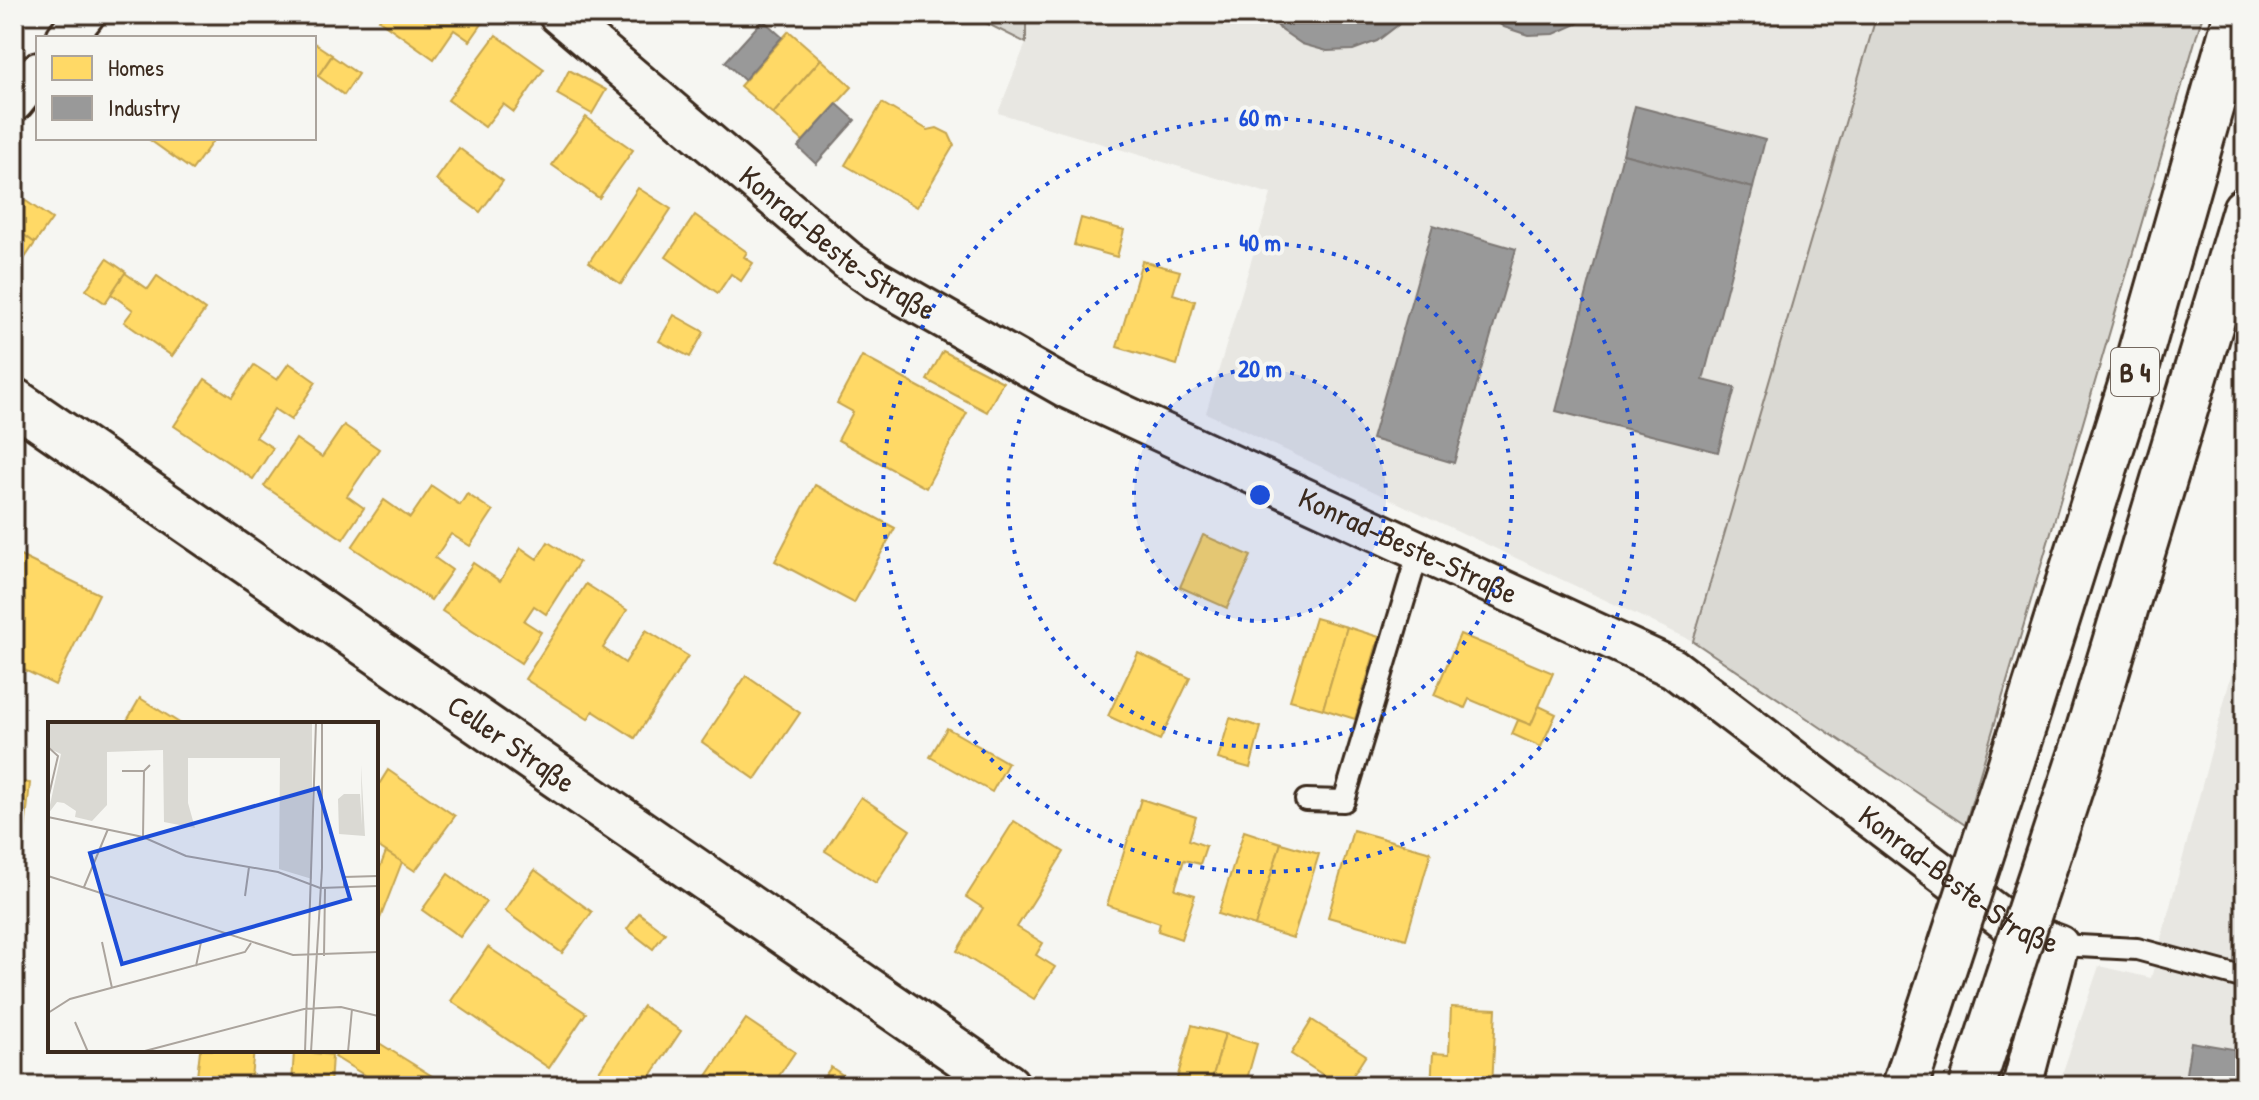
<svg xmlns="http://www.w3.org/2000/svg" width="2259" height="1100" font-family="'Patrick Hand',sans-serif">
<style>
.built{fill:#e8e7e2}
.green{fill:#dad9d3;stroke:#8a8278;stroke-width:2}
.homes{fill:#ffd966;stroke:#c4a450;stroke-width:2}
.industry{fill:#999;stroke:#7d7874;stroke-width:2}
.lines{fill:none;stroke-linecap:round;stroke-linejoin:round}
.lane-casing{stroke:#3b2a1e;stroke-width:26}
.street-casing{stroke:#3b2a1e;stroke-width:44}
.secondary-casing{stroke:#3b2a1e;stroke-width:50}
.highway-casing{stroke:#3b2a1e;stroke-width:50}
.lane{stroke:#f6f6f2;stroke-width:20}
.street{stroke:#f6f6f2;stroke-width:38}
.secondary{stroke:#f6f6f2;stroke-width:44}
.highway{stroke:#f6f6f2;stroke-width:44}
.highway-bridge-casing{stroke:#3b2a1e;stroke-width:50;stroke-linecap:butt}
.highway-bridge{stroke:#f6f6f2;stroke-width:44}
.ring{fill:none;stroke:#1d4ed8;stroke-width:4;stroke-dasharray:4 8}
.labels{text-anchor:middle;stroke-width:8;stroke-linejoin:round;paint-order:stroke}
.shield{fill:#f6f6f2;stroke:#73675e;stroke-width:2}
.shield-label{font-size:28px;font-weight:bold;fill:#3b2a1e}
.street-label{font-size:30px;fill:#3b2a1e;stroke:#f6f6f2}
.inset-road{fill:none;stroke:#aba49d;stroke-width:2}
.view{fill:#1d4ed8;fill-opacity:0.15;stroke:#1d4ed8;stroke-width:4}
.inset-edge{fill:none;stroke:#3b2a1e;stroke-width:4}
.centre{fill:#1d4ed8;stroke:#f6f6f2;stroke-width:4}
.ring-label{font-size:24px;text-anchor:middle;font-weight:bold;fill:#1d4ed8;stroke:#f6f6f2;stroke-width:8;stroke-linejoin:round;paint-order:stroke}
</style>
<rect width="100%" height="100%" fill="#f6f6f2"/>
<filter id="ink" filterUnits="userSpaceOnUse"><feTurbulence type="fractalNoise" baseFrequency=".0125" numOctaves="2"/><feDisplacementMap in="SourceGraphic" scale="16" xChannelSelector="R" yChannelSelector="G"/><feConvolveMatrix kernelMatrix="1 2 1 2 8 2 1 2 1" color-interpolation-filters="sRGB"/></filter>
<g filter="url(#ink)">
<g class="built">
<path d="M1026,14H1877L1693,641L1206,413L1271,194L998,113L1026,43Z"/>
<path d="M2245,623V1086H2058L2099,966L2151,978Z"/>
</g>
<g class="green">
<path d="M968,14H1026V43Z"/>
<path d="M1877,14H2203L1965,825L1693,641Z"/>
</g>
<g class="homes">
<path d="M384,14H489L470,41L454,30L434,59L379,20Z"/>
<path d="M789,31L821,59L773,114L740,86Z"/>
<path d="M496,35L544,69L514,112L503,104L485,127L448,100Z"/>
<path d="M314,43L332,55L318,76L314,73Z"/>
<path d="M332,56L358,74L344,95L318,76Z"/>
<path d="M821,59L852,87L803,141L773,114Z"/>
<path d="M569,70L606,90L592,114L557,94Z"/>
<path d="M882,103L928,130L937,128L949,134L954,145L917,207L845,165Z"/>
<path d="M586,117L633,150L599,198L552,165Z"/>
<path d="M147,138H215L192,170Z"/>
<path d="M459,148L503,181L480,212L436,180Z"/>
<path d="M638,188L671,209L621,284L589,262Z"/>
<path d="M23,199L52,219L35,243L14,228V213Z"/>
<path d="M695,215L747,252L744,257L753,263L741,281L731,274L718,293L666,257Z"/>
<path d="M1081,218L1124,230L1117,257L1074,245Z"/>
<path d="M14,228L35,243L14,274Z"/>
<path d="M107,259L126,272L105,303L86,290Z"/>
<path d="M1142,261L1180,271L1173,294L1195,301L1177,365L1117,347Z"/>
<path d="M125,273L148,289L157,276L205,310L172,356L124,322L133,310L111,294Z"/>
<path d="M674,315L704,332L690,357L659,341Z"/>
<path d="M943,351L1003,382L987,412L927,380Z"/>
<path d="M862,356L967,413L926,488L838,440L853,412L837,403Z"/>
<path d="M289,363L316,382L291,420L274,409L256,437L273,448L253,479L174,426L205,379L232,397L254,365L277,380Z"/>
<path d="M344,425L379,449L347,496L364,508L343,539L264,486L296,439L322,457Z"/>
<path d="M815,485L895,528L854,603L775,561Z"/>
<path d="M432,486L460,505L467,494L493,511L470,546L451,534L435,558L452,570L431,600L352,547L384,500L410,518Z"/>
<path d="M1203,535L1251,556L1227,608L1180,587Z"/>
<path d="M548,542L579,562L546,614L534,606L524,621L541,632L521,663L442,611L473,563L500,581L521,548L537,559Z"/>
<path d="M14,553L99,594L55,685L14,665Z"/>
<path d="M586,584L627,610L603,648L625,663L646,630L688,656L635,738L593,711L588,719L525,679Z"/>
<path d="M1315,618L1347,627L1323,709L1290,700Z"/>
<path d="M1347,627L1379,637L1355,719L1323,709Z"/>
<path d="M1460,634L1553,673L1531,725L1469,699L1465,708L1434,695Z"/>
<path d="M1138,653L1190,678L1160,740L1108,716Z"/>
<path d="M746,676L800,713L755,779L702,742Z"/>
<path d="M140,698L181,724H125Z"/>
<path d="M1539,706L1556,714L1541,747L1512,734L1518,720L1531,725Z"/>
<path d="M1230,718L1261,727L1250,768L1218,759Z"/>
<path d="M947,728L1008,763L992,792L930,757Z"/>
<path d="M388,770L455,816L415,871L376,845V789Z"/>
<path d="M14,781L30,783L24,839L14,838Z"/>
<path d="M861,797L910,830L876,883L825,851Z"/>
<path d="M1141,799L1196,817L1189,840L1206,846L1200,864L1184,860L1175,889L1195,895L1181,939L1158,931L1160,923L1107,905Z"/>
<path d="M1014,821L1064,852L1017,927L1043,943L1036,955L1055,967L1034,999L957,951L983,908L966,897Z"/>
<path d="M1353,830L1431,852L1406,939L1328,917Z"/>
<path d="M1244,831L1281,843L1255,926L1218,914Z"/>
<path d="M1281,843L1319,854L1293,938L1255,926Z"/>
<path d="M386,852L402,862L376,929V878Z"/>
<path d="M535,870L592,912L562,953L505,911Z"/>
<path d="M448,874L486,902L460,937L422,910Z"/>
<path d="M639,913L665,933L653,949L627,929Z"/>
<path d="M488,947L586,1013L549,1068L451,1001Z"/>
<path d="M643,1006L681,1031L644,1086H589Z"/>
<path d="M1451,1007L1496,1009L1492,1086H1431L1433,1053L1449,1054Z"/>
<path d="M746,1019L795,1052L772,1086H700Z"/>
<path d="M1312,1020L1366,1055L1346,1086H1340L1291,1054Z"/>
<path d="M1192,1025L1225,1034L1210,1086H1175Z"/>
<path d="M1225,1034L1257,1044L1245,1086H1210Z"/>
<path d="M376,1041L448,1086H382L335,1057L340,1050H376Z"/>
<path d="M200,1050H254L250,1086H196Z"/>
<path d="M294,1051L332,1055L330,1086L292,1084Z"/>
<path d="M831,1067L859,1086H818Z"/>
<path d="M1528,1080L1560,1086H1527Z"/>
<path d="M270,1082L292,1084L311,1086H269Z"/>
</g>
<g class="industry">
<path d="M1269,14H1405L1398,25L1377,41L1353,50L1327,51L1302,44L1280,29Z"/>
<path d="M1486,14H1588L1577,24L1554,34L1528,35L1504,27Z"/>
<path d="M763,20L782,37L744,80L725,62Z"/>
<path d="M837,104L855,120L816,164L798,147Z"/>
<path d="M1635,106L1765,140L1753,188L1623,154Z"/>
<path d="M1623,154L1753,188L1703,380L1735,388L1718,452L1556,411Z"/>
<path d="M1433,225L1516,249L1454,463L1372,439Z"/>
<path d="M2191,1042L2245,1051V1086H2184Z"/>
</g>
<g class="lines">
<defs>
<g id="lane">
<path d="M1306,800L1344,801L1419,550"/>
<path d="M2059,945L2137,949L2245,978"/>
</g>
<g id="street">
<path id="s1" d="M558,14L847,260L876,280L1068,389L1673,668L2016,929L2059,945L2022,1086"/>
<path d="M66,38L85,14"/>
<path d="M14,102L38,72"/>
</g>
<g id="secondary">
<path id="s2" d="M14,401L1007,1086"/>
</g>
<g id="highway">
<path d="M2023,727L2135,372L2237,14"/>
<path d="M2084,746L2245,210"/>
</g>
</defs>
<use href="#lane" class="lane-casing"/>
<use href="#street" class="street-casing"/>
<use href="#secondary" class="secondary-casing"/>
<use href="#highway" class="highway-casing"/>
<use href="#lane" class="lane"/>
<use href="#street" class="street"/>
<use href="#secondary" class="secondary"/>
<use href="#highway" class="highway"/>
<defs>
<g id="highway-bridge">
<path d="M1905,1086L2023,727"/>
<path d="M1972,1086L2084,746"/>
</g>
</defs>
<use href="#highway-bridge" class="highway-bridge-casing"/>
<use href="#highway-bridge" class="highway-bridge"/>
</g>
</g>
<circle cx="1260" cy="495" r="126" fill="#1d4ed8" fill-opacity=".12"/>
<g class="ring">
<circle cx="1260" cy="495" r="126"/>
<circle cx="1260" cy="495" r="252"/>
<circle cx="1260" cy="495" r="377"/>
</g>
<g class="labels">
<rect class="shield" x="2111" y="348" width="48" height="48" rx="6"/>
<g class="shield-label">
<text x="2135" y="382">B 4</text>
</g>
<g class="street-label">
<text dy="10" stroke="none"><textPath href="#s1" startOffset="362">Konrad-Beste-Straße</textPath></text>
<text dy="10" stroke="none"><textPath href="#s1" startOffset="1010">Konrad-Beste-Straße</textPath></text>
<text dy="10" stroke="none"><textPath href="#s2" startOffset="604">Celler Straße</textPath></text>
<text dy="10" stroke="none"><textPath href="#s1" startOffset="1658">Konrad-Beste-Straße</textPath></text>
</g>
</g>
<g transform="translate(48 722)">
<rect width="330" height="330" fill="#f6f6f2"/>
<path d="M0,0H264V157L231,147L232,36H140V81L147,106L116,100L115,28L59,30V83L44,99L27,95L28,89L16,81L9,80L0,92L13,32L0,26ZM313,43L317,114L291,112L290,77L296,72H312L314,103Z" fill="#dad9d3"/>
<path class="inset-road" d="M0,25L10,34L0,77M74,49H96L102,43M0,95L95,115L138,134L230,150L272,166L330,164M95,115L96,49M0,154L245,233L330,230M36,165L60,107M296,165V155L330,154M197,174L201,145M54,220L64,266M276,234L277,167M148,244L153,220M0,291L22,277L197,230L203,221M27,300L40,330M93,330L256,287L293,285L330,294M257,330L268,0M263,330L274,146V0M300,330L304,287"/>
<path class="view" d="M270,66L302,177L74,242L42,131Z"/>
<rect width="330" height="330" class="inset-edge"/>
</g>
<circle cx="1260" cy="495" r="12" class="centre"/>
<g class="ring-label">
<text x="1260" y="126">60 m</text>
<text x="1260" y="251">40 m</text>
<text x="1260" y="377">20 m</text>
</g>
<rect width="2259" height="1100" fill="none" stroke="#f6f6f2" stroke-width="48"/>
<rect x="24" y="24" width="2211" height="1052" fill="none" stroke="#3b2a1e" stroke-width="3" filter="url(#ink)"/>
<rect x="36" y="36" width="280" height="104" fill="#f6f6f2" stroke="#aba49d" stroke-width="2"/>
<rect x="52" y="56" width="40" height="24" fill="#ffd966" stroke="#aba49d" stroke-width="2"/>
<text x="108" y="76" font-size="24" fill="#3b2a1e">Homes</text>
<rect x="52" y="96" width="40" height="24" fill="#999999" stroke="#aba49d" stroke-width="2"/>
<text x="108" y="116" font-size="24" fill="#3b2a1e">Industry</text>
</svg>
